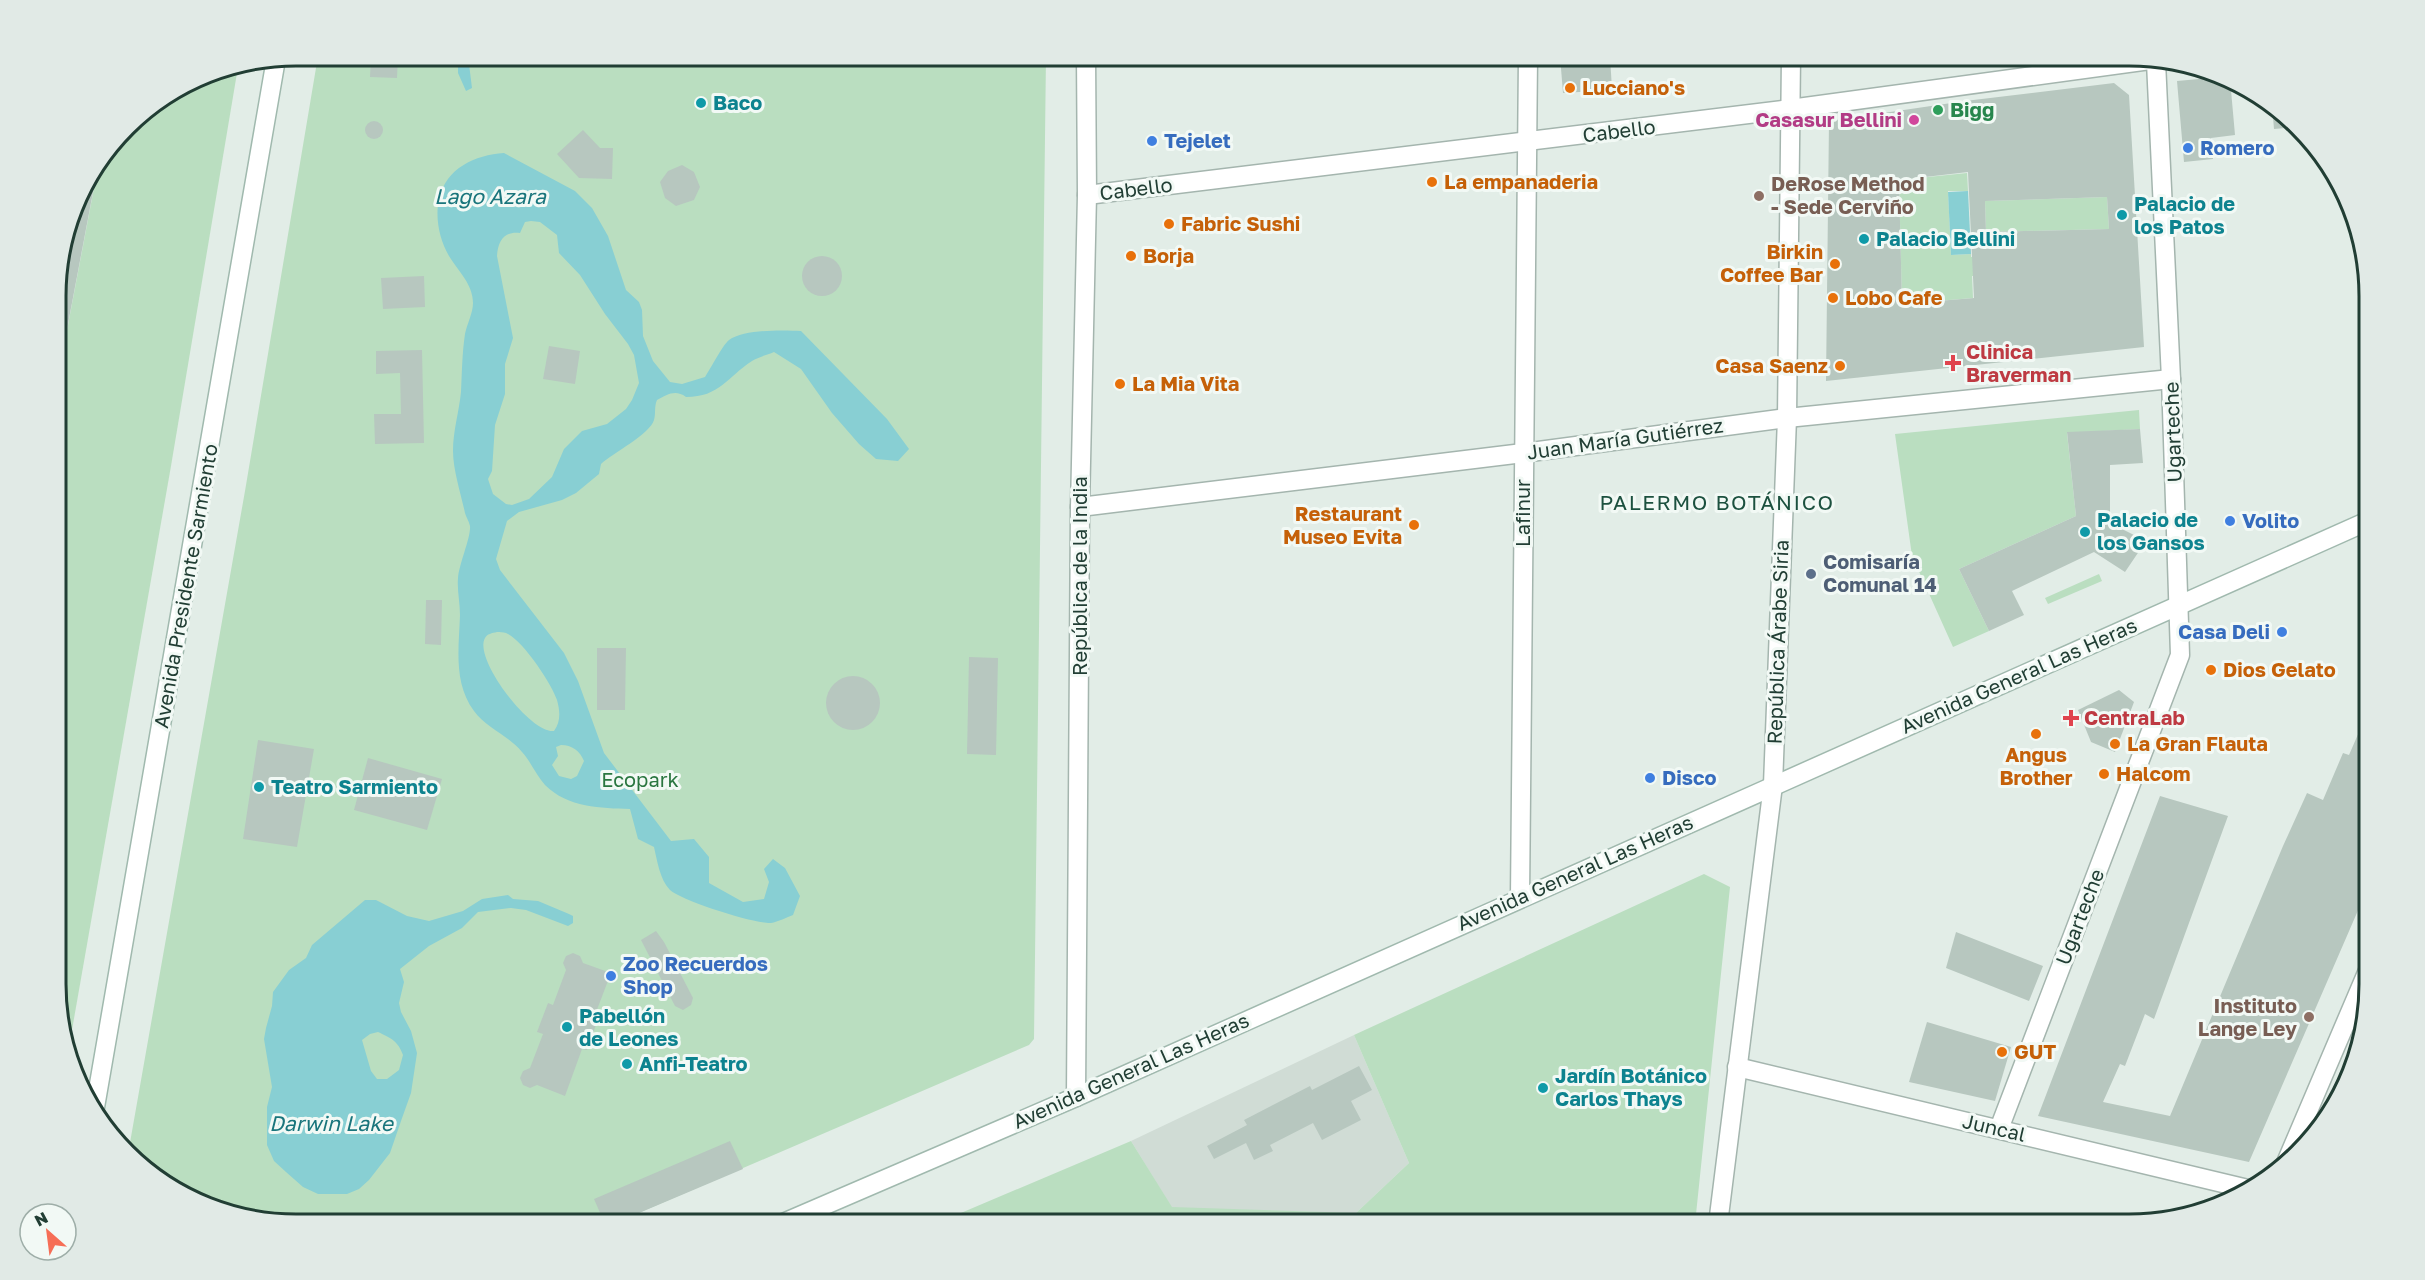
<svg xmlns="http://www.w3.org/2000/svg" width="2425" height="1280" font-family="'Golos Text',sans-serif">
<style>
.built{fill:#d0dcd5}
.green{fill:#badec0}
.water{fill:#88cfd3;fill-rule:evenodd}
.building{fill:#b7c7bf;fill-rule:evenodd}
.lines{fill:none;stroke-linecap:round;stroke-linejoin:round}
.street-casing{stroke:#a4b5ae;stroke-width:21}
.secondary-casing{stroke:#a0b9ae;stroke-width:21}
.street{stroke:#fff;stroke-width:18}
.secondary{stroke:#fff;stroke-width:18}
.food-dot{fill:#e8710a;stroke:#f2f9f5;stroke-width:2}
.culture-dot{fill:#0f9aa8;stroke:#f2f9f5;stroke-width:2}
.leisure-dot{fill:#2e9e5b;stroke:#f2f9f5;stroke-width:2}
.hotel-dot{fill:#d1479c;stroke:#f2f9f5;stroke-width:2}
.shop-dot{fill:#3f7fe0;stroke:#f2f9f5;stroke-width:2}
.education-dot{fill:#8d6e63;stroke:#f2f9f5;stroke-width:2}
.health-dot{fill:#e0444e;stroke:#f2f9f5;stroke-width:2}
.service-dot{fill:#5c6f8a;stroke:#f2f9f5;stroke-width:2}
.labels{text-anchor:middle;stroke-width:6;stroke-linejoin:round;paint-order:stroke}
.food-label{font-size:20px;font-weight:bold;fill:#c56008;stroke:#f2f9f5;text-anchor:start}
.culture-label{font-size:20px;font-weight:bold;fill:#0d838f;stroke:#f2f9f5;text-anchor:start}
.leisure-label{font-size:20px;font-weight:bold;fill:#27864d;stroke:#f2f9f5;text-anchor:start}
.hotel-label{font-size:20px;font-weight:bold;fill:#b23c85;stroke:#f2f9f5;text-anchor:end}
.street-label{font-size:20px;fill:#213e34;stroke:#f2f9f5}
.shop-label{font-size:20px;font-weight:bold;fill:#366cbe;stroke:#f2f9f5;text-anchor:start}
.education-label{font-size:20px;font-weight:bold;fill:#785e54;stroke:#f2f9f5;text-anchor:start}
.health-label{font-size:20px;font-weight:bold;fill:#be3a42;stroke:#f2f9f5;text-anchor:start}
.service-label{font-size:20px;font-weight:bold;fill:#4e5e75;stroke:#f2f9f5;text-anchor:start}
.park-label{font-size:20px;fill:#2a7640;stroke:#f2f9f5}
.water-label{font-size:21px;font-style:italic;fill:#19757c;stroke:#f2f9f5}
.neighbourhood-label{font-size:21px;letter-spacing:1.5px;fill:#1c513f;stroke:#f2f9f5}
.rim{fill:none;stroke:#213e34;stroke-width:3}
</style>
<rect width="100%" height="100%" fill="#e2ede7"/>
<path class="built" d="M1354,1035L1409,1163L1356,1213L1172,1208L1131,1141Z"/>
<g class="green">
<path d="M318,56H1046L1034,1039L1029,1045L613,1224H296L189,1200L138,1165L128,1154L245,491Z"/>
<path d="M238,67L171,466L69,1047L58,1016L56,388L98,167L137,115L204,74Z"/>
<path d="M1967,173L1968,191H1948L1951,255L1971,254V257L2009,255L2010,275L1972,276L1973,298L1902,304L1899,180Z"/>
<path d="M2107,197L2109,229L1986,232L1985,201Z"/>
<path d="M2139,410L2140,429L2067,433L2076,516L1959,569L1989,631L1953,647L1912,556L1895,434Z"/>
<path d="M2099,574L2102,581L2048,604L2045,598Z"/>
<path d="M1704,874L1730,887L1695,1224H935L1131,1141L1172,1207L1356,1213L1409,1163L1354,1035Z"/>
</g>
<g class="water">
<path d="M458,56H472L469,64L472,88L466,91L458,73Z"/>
<path d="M504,153L575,191L592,208L608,236L626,290L639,302L642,310L643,336L653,361L670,382L682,384L705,377C711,368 722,346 729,340C744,329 784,330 801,331L887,419L909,449L898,461L876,459L859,444L832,413L801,369L774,352C767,355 758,357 752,361C727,377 720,397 686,397C675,389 667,395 657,400C654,407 656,413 654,420C650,434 613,453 601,464L599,474L576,493L562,500L519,512L507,521L496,559L500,570L564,653L578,681L604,753L671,841L694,839L709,857V883L743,902L764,899L769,882L764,869L773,859L785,868L800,896L793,915C787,917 778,922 771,923C755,924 682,901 670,890C660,880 657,860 654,847L638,839L630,809C601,808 568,808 545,785C536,775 531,762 522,752C508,735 486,728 474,711C453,682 459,648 460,615C460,602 457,591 458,578C459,564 471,537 470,526C469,521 466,517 465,513C461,494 453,470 453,451C453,431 459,412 461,392C462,373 462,354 465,334C467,324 473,313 473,303C473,284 458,271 449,256C439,239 435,217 439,199C446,168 475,155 504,153ZM531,221L540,222L557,235L559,253L580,275L605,314L628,344L634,355L639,383L632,400L626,409L607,424L582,431L564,449L552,477L529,499L512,505L506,504L493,494L488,479L492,471L495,425L505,394V364L513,338L497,256C498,241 504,231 520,233L525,222ZM497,632C500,632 503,632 506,633C522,639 552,684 557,700C560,711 561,722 554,731C530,734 473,658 485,638C487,634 492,633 497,632ZM561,745C572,745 580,751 584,761L577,776L571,779L559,776L552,765L558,756L556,747Z"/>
<path d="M1968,191L1971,254L1951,255L1948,192Z"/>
<path d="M508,895L513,899L538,901L569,914L573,916V923L568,926L526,910L511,908L478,912L462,928L429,946L400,969L404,982L399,1003L401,1012L411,1031L417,1053L411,1093L401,1121L390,1153L369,1180L359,1189L347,1194H318L303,1187L286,1172L274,1161L267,1145V1107L272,1087L264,1039L266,1028L272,1006L273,992L289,970L306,958L312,945L365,900H376L407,916L429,921L463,911L482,899ZM378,1032C391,1038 398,1041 403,1055L399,1070L387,1079H377L371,1071L362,1040L370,1034Z"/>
</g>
<g class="building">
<path d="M371,56H398L397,78L370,77Z"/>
<path d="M1560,56H1610L1612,90L1563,93Z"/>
<path d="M2221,77L2230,79L2235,135L2211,138L2213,159L2184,162L2177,81Z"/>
<path d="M2114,83L2129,95L2144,347L1826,381L1829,121L1965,101ZM1968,172L1974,298L1902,304L1899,180ZM2107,197L2109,229L1986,232L1985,201Z"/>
<path d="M2272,105L2288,115L2298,127L2274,129Z"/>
<circle cx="374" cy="130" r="9"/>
<path d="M583,130L600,148H613L612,179L579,178L557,154Z"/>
<path d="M682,165L694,172L700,187L694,200L676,206L665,198L660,182L668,171Z"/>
<path d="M84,184L94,187L64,345H56V280L80,189Z"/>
<circle cx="822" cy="276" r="20"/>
<path d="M424,276L425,307L383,309L381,278Z"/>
<path d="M549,346L580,351L575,384L543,379Z"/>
<path d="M422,350L424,443L375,444L374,414H401L400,373L376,374V351Z"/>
<path d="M2140,429L2143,463L2110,465V523L2146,541L2125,572L2094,552L2012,591L2024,615L1989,631L1959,569L2076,516L2067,432Z"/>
<path d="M426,600H442L441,645L425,644Z"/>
<path d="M597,648H626L625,710H597Z"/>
<path d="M969,657L998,658L996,755L967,754Z"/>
<circle cx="853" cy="703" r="27"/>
<path d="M2119,690L2134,702L2115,752L2091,742L2078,710Z"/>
<path d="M2369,709V885L2249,1162L2038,1116L2160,796L2228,816L2154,1019L2145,1014L2125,1066L2120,1064L2103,1102L2170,1116L2283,846L2307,793L2323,800L2343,753L2349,755Z"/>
<path d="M258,740L314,749L297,847L243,839Z"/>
<path d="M368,758L442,779L427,830L354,810Z"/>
<path d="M656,931L664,942L693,998L691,1005L683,1010L675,1006L641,940Z"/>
<path d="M1956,932L2043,966L2029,1001L1946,968Z"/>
<path d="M573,953L580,956L583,963L611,973L593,1020L597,1022L587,1050L582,1049L565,1096L537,1085L530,1088L523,1085L520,1078L523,1071L530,1068L543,1034L537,1032L548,1003L553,1005L566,970L563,963L566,956Z"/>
<path d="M1927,1022L2011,1047L1995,1101L1909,1082Z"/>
<path d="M1359,1066L1372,1090L1351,1101L1361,1120L1322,1140L1313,1123L1270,1145L1273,1151L1254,1160L1246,1143L1214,1159L1207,1146L1247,1125L1244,1120L1310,1086L1312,1090Z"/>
<path d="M730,1141L743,1169L613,1224H605L594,1199Z"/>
</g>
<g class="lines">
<defs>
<g id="street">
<path d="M1087,195L1790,109L2150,60"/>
<path d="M1080,507L1523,453L1787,418L2171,379"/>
<path d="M1520,898L1528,56"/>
<path d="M1737,1067L2252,1190"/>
<path d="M1076,1097L1080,507L1087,195L1086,56"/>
<path d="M1999,1129L2180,655L2171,379L2156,62"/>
<path d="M2285,1165L2369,968"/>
<path d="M1718,1224L1773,785L1787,418L1791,56"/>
</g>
<g id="secondary">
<path d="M94,1113L276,59"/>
<path d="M781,1224L1076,1097L2368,521"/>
</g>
</defs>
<use href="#street" class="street-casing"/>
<use href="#secondary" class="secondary-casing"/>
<use href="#street" class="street"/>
<use href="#secondary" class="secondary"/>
</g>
<g class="food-dot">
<circle cx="1570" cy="88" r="6"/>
<circle cx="1432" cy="182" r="6"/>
<circle cx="1169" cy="224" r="6"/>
<circle cx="1131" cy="256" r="6"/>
<circle cx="1835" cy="264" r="6"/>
<circle cx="1833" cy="298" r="6"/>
<circle cx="1840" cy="366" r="6"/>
<circle cx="1120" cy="384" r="6"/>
<circle cx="1414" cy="525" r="6"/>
<circle cx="2211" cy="670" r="6"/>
<circle cx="2036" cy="734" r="6"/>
<circle cx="2115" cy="744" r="6"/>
<circle cx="2104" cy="774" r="6"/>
<circle cx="2002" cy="1052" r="6"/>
</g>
<g class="culture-dot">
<circle cx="701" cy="103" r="6"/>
<circle cx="2122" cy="215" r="6"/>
<circle cx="1864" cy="239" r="6"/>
<circle cx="2085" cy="532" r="6"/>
<circle cx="259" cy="787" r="6"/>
<circle cx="567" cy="1027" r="6"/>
<circle cx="627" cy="1064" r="6"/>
<circle cx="1543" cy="1088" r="6"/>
</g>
<circle class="leisure-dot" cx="1938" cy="110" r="6"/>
<circle class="hotel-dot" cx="1914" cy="120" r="6"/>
<g class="shop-dot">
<circle cx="1152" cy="141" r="6"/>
<circle cx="2188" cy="148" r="6"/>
<circle cx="2230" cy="521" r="6"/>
<circle cx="2282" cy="632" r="6"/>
<circle cx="1650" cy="778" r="6"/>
<circle cx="611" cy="976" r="6"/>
</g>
<g class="education-dot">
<circle cx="1759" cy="196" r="6"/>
<circle cx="2309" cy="1017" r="6"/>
</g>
<g class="health-dot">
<path d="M1950 354h6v6h6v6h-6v6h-6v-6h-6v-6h6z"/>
<path d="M2068 709h6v6h6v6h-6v6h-6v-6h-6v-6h6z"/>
</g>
<circle class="service-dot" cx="1811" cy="574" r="6"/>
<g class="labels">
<g class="food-label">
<text x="1582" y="95">Lucciano's</text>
<text x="1444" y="189">La empanaderia</text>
<text x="1181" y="231">Fabric Sushi</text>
<text x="1823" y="259" text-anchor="end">Birkin<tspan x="1823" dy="23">Coffee Bar</tspan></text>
<text x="1143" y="263">Borja</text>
<text x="1845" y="305">Lobo Cafe</text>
<text x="1828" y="373" text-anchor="end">Casa Saenz</text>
<text x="1132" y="391">La Mia Vita</text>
<text x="1402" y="521" text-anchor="end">Restaurant<tspan x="1402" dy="23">Museo Evita</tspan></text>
<text x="2223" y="677">Dios Gelato</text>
<text x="2127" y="751">La Gran Flauta</text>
<text x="2036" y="762" text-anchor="middle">Angus<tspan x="2036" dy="23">Brother</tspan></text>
<text x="2116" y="781">Halcom</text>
<text x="2014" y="1059">GUT</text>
</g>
<g class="culture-label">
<text x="713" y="110">Baco</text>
<text x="2134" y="211">Palacio de<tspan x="2134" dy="23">los Patos</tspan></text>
<text x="1876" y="246">Palacio Bellini</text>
<text x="2097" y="527">Palacio de<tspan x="2097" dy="23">los Gansos</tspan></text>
<text x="271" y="794">Teatro Sarmiento</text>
<text x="579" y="1023">Pabellón<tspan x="579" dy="23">de Leones</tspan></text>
<text x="639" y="1071">Anfi-Teatro</text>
<text x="1555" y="1083">Jardín Botánico<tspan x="1555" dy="23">Carlos Thays</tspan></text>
</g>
<g class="leisure-label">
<text x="1950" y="117">Bigg</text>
</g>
<g class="hotel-label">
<text x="1902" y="127">Casasur Bellini</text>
</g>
<g class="street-label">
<text transform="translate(1619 131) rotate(-7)" y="7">Cabello</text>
<text transform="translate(1136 189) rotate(-7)" y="7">Cabello</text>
<text transform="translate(2173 432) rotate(-92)" y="7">Ugarteche</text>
<text transform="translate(1625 439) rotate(-8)" y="7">Juan María Gutiérrez</text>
<text transform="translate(1523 513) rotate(-90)" y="7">Lafinur</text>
<text transform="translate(1080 576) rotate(-90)" y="7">República de la India</text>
<text transform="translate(186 586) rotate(-80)" y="7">Avenida Presidente Sarmiento</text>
<text transform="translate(1778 642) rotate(-88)" y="7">República Árabe Siria</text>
<text transform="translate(2019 676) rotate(-24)" y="7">Avenida General Las Heras</text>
<text transform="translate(1575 873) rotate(-24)" y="7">Avenida General Las Heras</text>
<text transform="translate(2080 917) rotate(-69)" y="7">Ugarteche</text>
<text transform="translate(1131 1071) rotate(-24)" y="7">Avenida General Las Heras</text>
<text transform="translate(1994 1128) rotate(13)" y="7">Juncal</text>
</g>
<g class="shop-label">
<text x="1164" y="148">Tejelet</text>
<text x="2200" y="155">Romero</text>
<text x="2242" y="528">Volito</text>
<text x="2270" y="639" text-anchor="end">Casa Deli</text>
<text x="1662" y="785">Disco</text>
<text x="623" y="971">Zoo Recuerdos<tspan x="623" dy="23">Shop</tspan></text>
</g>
<g class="education-label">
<text x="1771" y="191">DeRose Method<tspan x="1771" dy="23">- Sede Cerviño</tspan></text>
<text x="2297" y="1013" text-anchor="end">Instituto<tspan x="2297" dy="23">Lange Ley</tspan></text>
</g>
<g class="health-label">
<text x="1966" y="359">Clinica<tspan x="1966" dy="23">Braverman</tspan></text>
<text x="2084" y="725">CentraLab</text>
</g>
<g class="service-label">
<text x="1823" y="569">Comisaría<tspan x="1823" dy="23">Comunal 14</tspan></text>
</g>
<g class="park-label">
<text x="640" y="787">Ecopark</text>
</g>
<g class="water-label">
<text x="490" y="204">Lago Azara</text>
<text x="331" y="1131">Darwin Lake</text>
</g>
<g class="neighbourhood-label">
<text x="1717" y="510">PALERMO BOTÁNICO</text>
</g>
</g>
<path d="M0 0H2425V1280H0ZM296 66H2129A230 230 0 0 1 2359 296V984A230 230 0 0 1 2129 1214H296A230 230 0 0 1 66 984V296A230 230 0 0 1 296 66Z" fill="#e1eae6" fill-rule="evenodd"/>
<path class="rim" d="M296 66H2129A230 230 0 0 1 2359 296V984A230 230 0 0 1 2129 1214H296A230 230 0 0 1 66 984V296A230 230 0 0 1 296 66Z"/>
<g transform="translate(48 1232) rotate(332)"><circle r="28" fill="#f2f9f5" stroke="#9eaea8" stroke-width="1.5"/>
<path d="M0-4.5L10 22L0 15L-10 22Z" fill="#f66e56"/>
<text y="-9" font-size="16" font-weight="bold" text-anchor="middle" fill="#213e34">N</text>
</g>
</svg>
